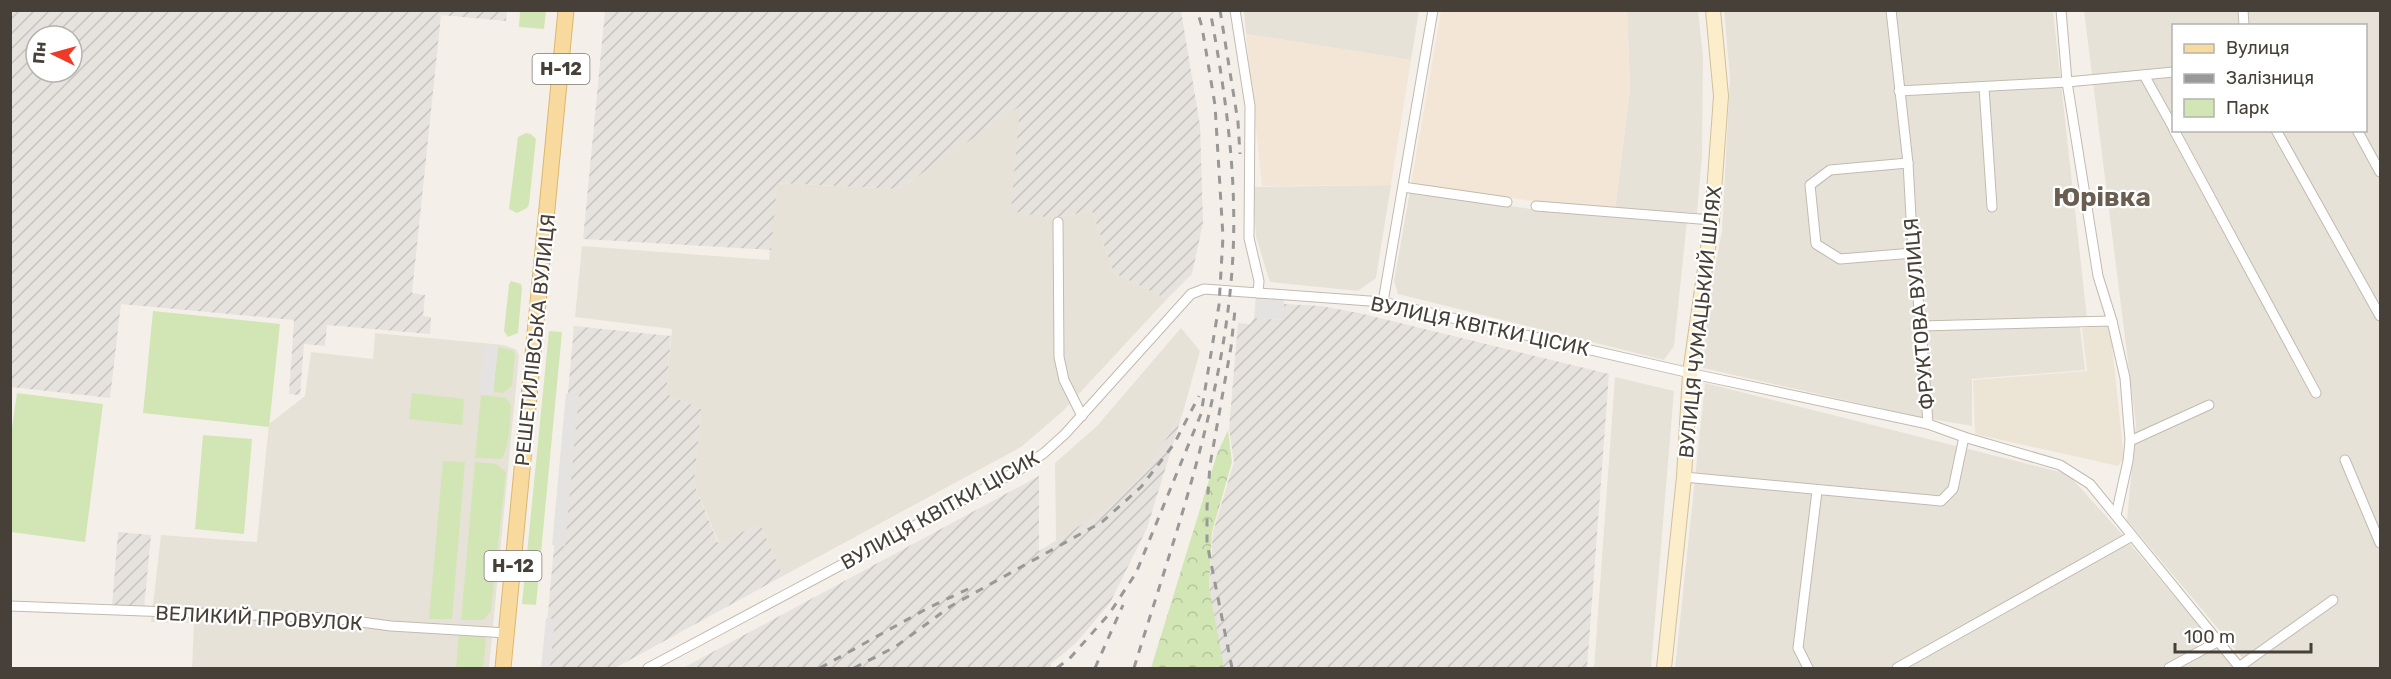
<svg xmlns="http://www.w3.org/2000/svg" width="2391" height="679" font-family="Rubik,sans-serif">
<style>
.residential{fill:#e7e2d8;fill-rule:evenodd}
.commercial{fill:#f4e6d6}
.industrial{fill:url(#industrial-furrows);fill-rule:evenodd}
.education{fill:#ece4d4}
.green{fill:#d2e5b5}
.forest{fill:url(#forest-crowns)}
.parking{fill:#e5e3e1}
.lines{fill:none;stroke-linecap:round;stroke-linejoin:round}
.street-casing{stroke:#c2baaf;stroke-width:11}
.secondary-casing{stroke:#d1c09b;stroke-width:16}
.primary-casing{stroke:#ddb66e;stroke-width:17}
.street{stroke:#fff;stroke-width:9}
.secondary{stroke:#fcedcb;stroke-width:14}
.primary{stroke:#f9da9e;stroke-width:15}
.rail{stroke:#989898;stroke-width:3;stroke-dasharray:8 8;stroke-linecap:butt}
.labels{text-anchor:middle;stroke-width:4.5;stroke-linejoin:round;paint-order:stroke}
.shield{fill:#fff;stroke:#7e7974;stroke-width:1.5}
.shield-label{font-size:18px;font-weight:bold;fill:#474038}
.street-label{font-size:20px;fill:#474038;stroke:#fff}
.district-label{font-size:26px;font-weight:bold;fill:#695e50;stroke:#fff}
</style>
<defs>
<pattern id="industrial-furrows" width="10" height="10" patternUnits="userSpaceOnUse" patternTransform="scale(1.5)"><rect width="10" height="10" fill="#e6e2de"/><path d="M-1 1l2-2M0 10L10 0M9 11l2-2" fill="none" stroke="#c7c3bf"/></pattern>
<pattern id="forest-crowns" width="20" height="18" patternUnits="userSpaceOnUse" patternTransform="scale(1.5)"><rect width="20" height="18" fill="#d2e5b5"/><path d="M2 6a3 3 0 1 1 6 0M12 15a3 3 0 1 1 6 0" fill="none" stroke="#b6c69c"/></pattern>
</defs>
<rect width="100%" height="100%" fill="#f4f0e9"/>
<g class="residential">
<path d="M1244,11L1245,10L1419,11L1411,60L1246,34Z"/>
<path d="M1627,11H1698L1703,57L1702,155L1697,213L1615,209L1630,88Z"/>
<path d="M1724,11H2053L2087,318L2079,319L2085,370L1972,379V426L1920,417L1703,368L1709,299L1722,231L1730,78Z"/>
<path d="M2084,11H2380V668H2251L2127,520L2136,425ZM2174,26H2366V130H2174Z"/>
<path d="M1020,105L1051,218L1092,211L1114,273L1167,299L1062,412L1021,447L783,576L760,524L719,543L694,484L701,409L666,394L672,329L575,317L582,246L769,260L776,183L899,189Z"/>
<path d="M1391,185L1376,278L1358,291L1270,282L1256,237L1253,187Z"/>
<path d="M1410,191L1558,213L1687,221L1674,346L1664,360L1398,294L1394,281Z"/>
<path d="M1181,328L1200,351L1183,412L1148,468L1108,508L1056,541L1055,463L1097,426Z"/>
<path d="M375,333L504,345L517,350L519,356L489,668H192L194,623L151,622L161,535L257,542L269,424L305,396L311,352L373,359Z"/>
<path d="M1615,377L1674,391L1651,668H1594Z"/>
<path d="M1705,383L2068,474L2121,533L2234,668H1675Z"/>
</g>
<g class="commercial">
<path d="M1441,11H1627L1630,88L1615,209L1554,204L1411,184Z"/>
<path d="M1246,34L1411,60L1391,185L1262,186Z"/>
</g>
<g class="industrial">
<path d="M11,10L507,11L506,21L441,15L412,293L425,295L423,316L431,317L430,334L327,325L325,346L304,344L300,395L289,394L294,320L121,304L110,398L11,387ZM36,36H72V72H36Z"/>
<path d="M605,11H1181L1200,125L1203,223L1192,274L1167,299L1114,273L1092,211L1051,218L1011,211L1020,106L899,189L777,183L771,250L583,239Z"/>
<path d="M1284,304L1321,306L1359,313L1609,374L1587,668H1204L1213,532L1234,462L1229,429L1238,323L1250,324L1254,318L1282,320Z"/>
<path d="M574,326L671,336L666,394L701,409L694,484L718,543L760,524L783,576L615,668H543Z"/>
<path d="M1183,412L1147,528L1110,603L1076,643L1051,664V668H683L1039,476V551L1108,508L1148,468Z"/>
<path d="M118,532L151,535L144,609L112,606Z"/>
</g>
<path class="education" d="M2108,326L2111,336L2124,458L2118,466L1975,434L1973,380L2087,371L2082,328Z"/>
<g class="green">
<path d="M520,11H546L544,29L519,27Z"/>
<path d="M526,133L531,134L536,139L529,204L527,208L517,213L509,209L518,137Z"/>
<path d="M511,281L521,284L522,288L518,333L508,337L504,331L509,285Z"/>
<path d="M153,311L280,324L269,427L143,413Z"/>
<path d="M549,331L562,332L536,605L522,604Z"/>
<path d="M498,347L512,350L515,353L512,386L503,393L493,392Z"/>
<path d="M17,393L103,404L85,542L11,532L10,441Z"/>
<path d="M412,393L464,399L462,425L409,419Z"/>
<path d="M481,395L506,398L511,405C510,418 510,450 501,459L475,458Z"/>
<path d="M203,435L252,439L244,534L195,529Z"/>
<path d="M443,461L465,462L452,619H429Z"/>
<path d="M475,462L496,464L506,472L491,611L483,620H461Z"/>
<path d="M459,632L483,635L486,640L483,668H456Z"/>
</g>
<path class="forest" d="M1228,430L1232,462L1212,532L1209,587L1224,668H1151L1217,454Z"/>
<g class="parking">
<path d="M1256,295L1284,297L1283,320L1254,318Z"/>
<path d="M484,346L498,347L493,394L479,393Z"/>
<path d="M566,393L579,395L565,546L552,545Z"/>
<path d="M546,618L555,619L550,668H541Z"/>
</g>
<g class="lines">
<defs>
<g id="street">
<path d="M1235,10L1250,106L1249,238L1259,281L1258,293"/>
<path d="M1891,10L1908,163L1913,253L1921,326L1928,424L1964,437L2060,465L2090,484L2240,668"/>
<path d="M2061,10L2067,82L2098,276L2112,321L2125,378L2130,441L2128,461L2116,515"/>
<path d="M2243,10L2244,26"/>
<path d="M2144,75L2174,129"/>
<path d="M1984,87L1992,207"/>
<path d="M1899,91L2067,82L2174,72"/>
<path d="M2174,130L2316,393"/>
<path d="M2276,130L2380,316"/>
<path d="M2357,130L2380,172"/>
<path d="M1908,163L1830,170L1810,185L1816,244L1840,259L1913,253"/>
<path d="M1403,187L1507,202"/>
<path d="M1536,206L1712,220"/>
<path d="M1058,222L1059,357L1064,380L1082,416"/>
<path d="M1383,302L1433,10"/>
<path d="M1921,326L2112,321"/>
<path d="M2130,441L2209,405"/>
<path d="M2345,460L2380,543"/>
<path d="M1684,477L1941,501L1953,489L1964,437"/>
<path d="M10,606L331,618L391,626L507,633"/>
<path d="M2239,667L2333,600"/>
<path d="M648,668L1019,470L1044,453L1065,434L1191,294L1204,289L1383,302L1703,376L1928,424"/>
<path d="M1808,668L1798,648L1817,491"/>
<path d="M1897,668L2132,536"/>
<path d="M2169,668L2217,642"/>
</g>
<path id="secondary" d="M1664,668L1684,477L1690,373L1712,220L1721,96L1713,10"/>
<path id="primary" d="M503,668L566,10"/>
</defs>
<use href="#street" class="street-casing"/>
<use href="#secondary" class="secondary-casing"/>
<use href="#primary" class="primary-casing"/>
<use href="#street" class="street"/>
<use href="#secondary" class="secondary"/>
<use href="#primary" class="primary"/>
<g class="rail">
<path d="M1220,10L1238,122L1240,154"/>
<path d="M820,668L928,608L968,589"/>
<path d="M854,668L895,647L951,606L1102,522L1141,487L1174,444L1199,396"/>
<path d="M1057,668L1071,657L1109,614L1136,573L1201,414L1219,305L1223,237L1215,105L1202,27L1197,10"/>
<path d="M1095,668L1123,605"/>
<path d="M1134,668C1175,534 1226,396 1233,254C1237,172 1225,91 1210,10"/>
<path d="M1232,668L1207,543V507L1210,465L1231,347L1235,310"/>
</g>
</g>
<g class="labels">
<g class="shield">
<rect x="532.5" y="54" width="57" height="30" rx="4.5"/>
<rect x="484.5" y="551" width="57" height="30" rx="4.5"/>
</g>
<g class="shield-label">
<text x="561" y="75">Н-12</text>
<text x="513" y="572">Н-12</text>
</g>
<g class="street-label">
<text transform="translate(1919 314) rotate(-95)" y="7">ФРУКТОВА ВУЛИЦЯ</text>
<text transform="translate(1700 322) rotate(-84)" y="7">ВУЛИЦЯ ЧУМАЦЬКИЙ ШЛЯХ</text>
<text transform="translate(1480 326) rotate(12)" y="7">ВУЛИЦЯ КВІТКИ ЦІСИК</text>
<text transform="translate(535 340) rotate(-84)" y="7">РЕШЕТИЛІВСЬКА ВУЛИЦЯ</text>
<text transform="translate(940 510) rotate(-29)" y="7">ВУЛИЦЯ КВІТКИ ЦІСИК</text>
<text transform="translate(259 618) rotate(3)" y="7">ВЕЛИКИЙ ПРОВУЛОК</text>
</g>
<g class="district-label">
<text x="2102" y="206">Юрівка</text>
</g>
</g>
<rect width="2391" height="679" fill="none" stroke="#474038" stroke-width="24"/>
<rect x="2172" y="24" width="195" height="108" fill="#ffffff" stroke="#b5b3af" stroke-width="1.5"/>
<rect x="2184" y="44" width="30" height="9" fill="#f9da9e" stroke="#b5b3af" stroke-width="1.5"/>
<text x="2226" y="54" font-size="18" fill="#474038">Вулиця</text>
<rect x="2184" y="74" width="30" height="9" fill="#989898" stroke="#b5b3af" stroke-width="1.5"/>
<text x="2226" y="84" font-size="18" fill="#474038">Залізниця</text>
<rect x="2184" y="99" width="30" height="18" fill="#d2e5b5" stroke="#b5b3af" stroke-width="1.5"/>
<text x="2226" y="114" font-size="18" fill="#474038">Парк</text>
<g transform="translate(54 54) rotate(275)"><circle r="28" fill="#ffffff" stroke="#b5b3af" stroke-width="1.5"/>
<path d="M0-4.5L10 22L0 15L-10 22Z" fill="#ee3a26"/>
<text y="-9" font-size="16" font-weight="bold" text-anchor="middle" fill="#474038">Пн</text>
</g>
<path d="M2175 643v9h136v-9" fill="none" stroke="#474038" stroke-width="3"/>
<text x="2184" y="643" font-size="18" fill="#474038" stroke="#ffffff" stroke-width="4.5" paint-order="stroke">100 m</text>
</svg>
